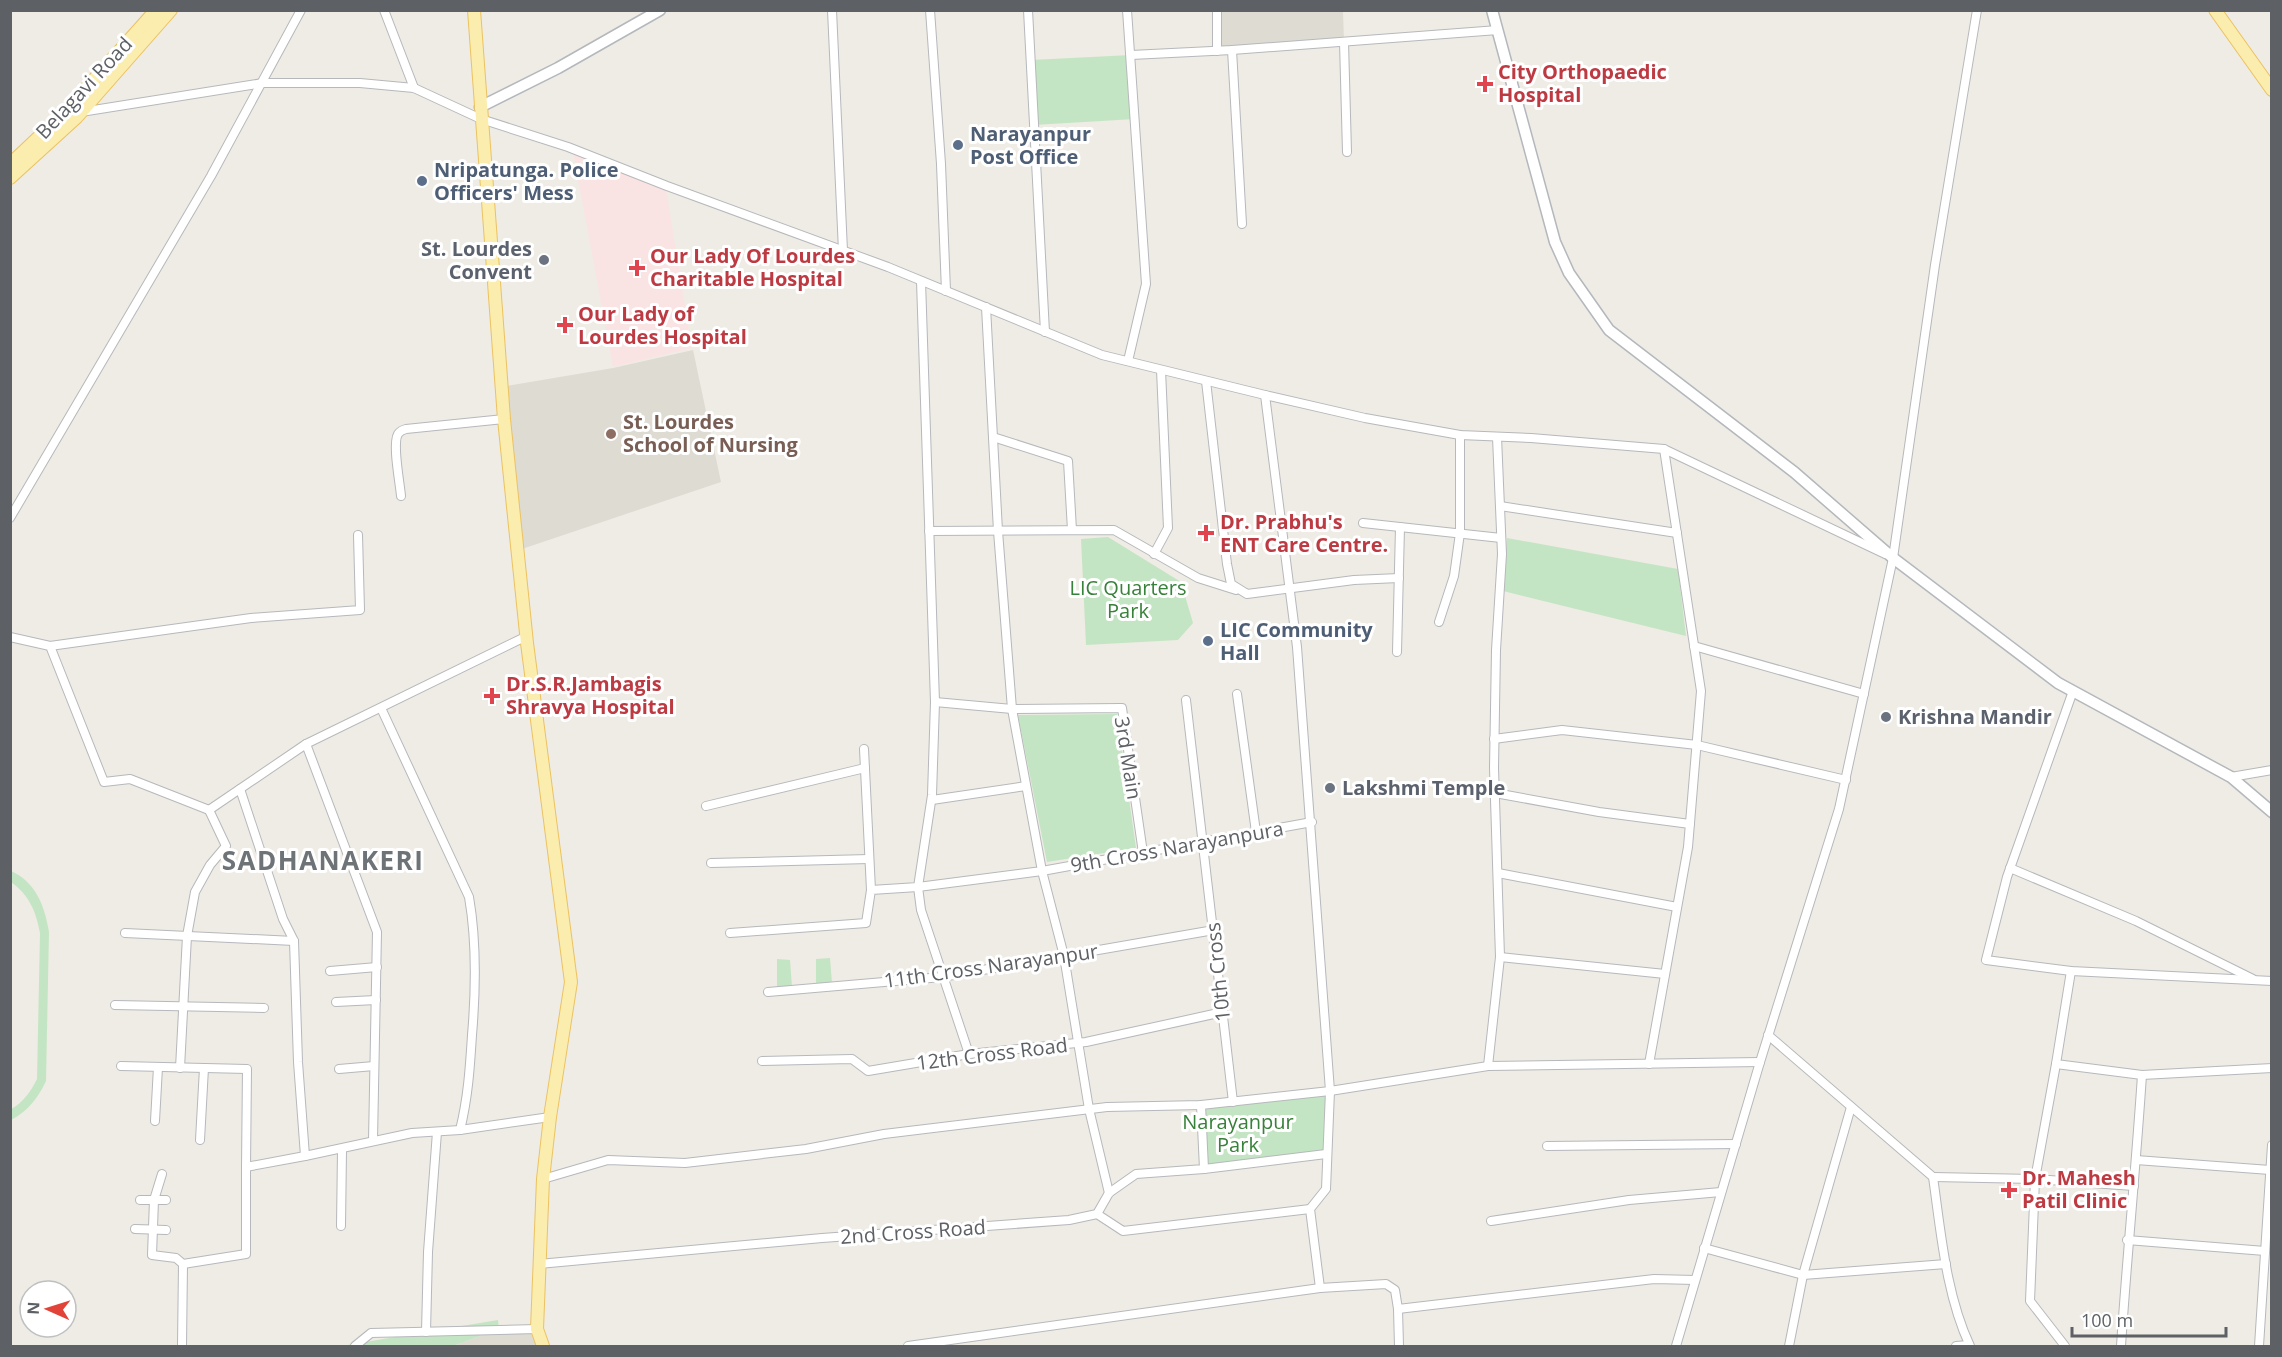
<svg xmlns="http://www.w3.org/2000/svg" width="2282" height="1357" font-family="'Open Sans',sans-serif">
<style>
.education{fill:#dedbd3}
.medical{fill:#fae4e3}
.green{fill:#c4e5c3}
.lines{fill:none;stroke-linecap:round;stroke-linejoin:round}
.street-casing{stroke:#b6b8bb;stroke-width:10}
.secondary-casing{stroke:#b4b8bc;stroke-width:13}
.primary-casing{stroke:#ebc262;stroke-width:14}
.street{stroke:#fff;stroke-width:8}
.secondary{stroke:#fff;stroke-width:10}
.primary{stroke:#fbedae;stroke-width:12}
.health-dot{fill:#e0444e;stroke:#fff;stroke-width:2}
.service-dot{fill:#5c6f8a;stroke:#fff;stroke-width:2}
.worship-dot{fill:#6b7280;stroke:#fff;stroke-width:2}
.education-dot{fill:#8d6e63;stroke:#fff;stroke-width:2}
.labels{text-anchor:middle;stroke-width:6;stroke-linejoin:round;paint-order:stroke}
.health-label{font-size:20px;font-weight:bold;fill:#be3a42;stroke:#fff;text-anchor:start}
.street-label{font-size:20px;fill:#5d6165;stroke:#fff}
.service-label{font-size:20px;font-weight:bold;fill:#4e5e75;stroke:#fff;text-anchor:start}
.worship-label{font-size:20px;font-weight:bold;fill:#5b616d;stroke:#fff;text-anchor:start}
.education-label{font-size:20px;font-weight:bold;fill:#785e54;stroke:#fff;text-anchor:start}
.park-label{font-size:20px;fill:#38813a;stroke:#fff}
.district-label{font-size:26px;font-weight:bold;letter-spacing:1.5px;fill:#6e7377;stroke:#fff}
</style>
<rect width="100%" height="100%" fill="#efece5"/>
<g class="education">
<path d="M1217,11H1343L1344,42L1217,51Z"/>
<path d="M693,350L721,482L522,549L507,386L613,368Z"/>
<path d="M499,1329H537L543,1346H453Z"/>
</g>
<path class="medical" d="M573,152L666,189L692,348L613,367Z"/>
<g class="green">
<path d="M1131,55L1135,119L1034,125L1031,60Z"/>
<path d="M1108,537L1181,582L1193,623L1178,640L1086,645L1081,539Z"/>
<path d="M1507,538L1678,569L1686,636L1503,591Z"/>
<path d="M1117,714L1136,848L1047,862L1018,715Z"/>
<path d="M11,871C36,882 45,907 49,932L46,1081C38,1098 28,1111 11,1120V1109C23,1103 31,1091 37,1079L40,933C36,911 29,895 11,882Z"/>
<path d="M830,958L832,983L816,984V959Z"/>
<path d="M777,959L790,960L792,987L777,988Z"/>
<path d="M1330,1091L1326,1154L1204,1169L1201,1105Z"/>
<path d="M498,1320L499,1329L453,1346H341Z"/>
</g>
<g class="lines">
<defs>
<g id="street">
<path d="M384,10L414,88"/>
<path d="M832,10L843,251"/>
<path d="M930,10L941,164L946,291"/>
<path d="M1028,10L1045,332"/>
<path d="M1127,10L1146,284L1128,361"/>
<path d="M1217,10V51"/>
<path d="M1344,42L1347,152"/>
<path d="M1232,50L1242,224"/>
<path d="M1131,55L1232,50L1498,30"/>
<path d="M81,112L263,83H360L414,88L481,119L568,147L667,186L888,267L1102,355L1265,395"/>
<path d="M1206,381L1227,564L1231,584L1247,594L1354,580L1399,578"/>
<path d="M993,437L1068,461L1072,530"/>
<path d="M401,496C400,483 392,444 398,434C400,431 402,430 406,429L504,419"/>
<path d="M1500,506L1677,533"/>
<path d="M10,518L211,176L301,10"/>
<path d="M1363,523L1501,538"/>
<path d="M929,531L1114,530L1198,578L1236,590"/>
<path d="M1154,554L1168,528L1161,370"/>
<path d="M1439,622L1454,576L1460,533V435"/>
<path d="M10,637L50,646L104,782L130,779L209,810L306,744L527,636"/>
<path d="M50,646L251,618L360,610L358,535"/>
<path d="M1694,646L1864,694"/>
<path d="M1397,652L1400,527"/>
<path d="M2073,691L2007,877L1986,960L2071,971L2272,981"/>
<path d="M1237,694L1256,832"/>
<path d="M1186,700L1233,1102"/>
<path d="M935,702L1012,709L1122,708L1143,853"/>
<path d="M381,708L469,897C477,943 476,988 472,1035C470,1067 468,1098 460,1130"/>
<path d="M1494,739L1562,730L1697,745L1846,780"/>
<path d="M306,744L377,932L373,1141"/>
<path d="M864,749L871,890"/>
<path d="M2231,777L2272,770"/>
<path d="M240,789L283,919L294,941L298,1062L305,1156L412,1133L460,1130L550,1117"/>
<path d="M1495,793L1599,812L1690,824"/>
<path d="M932,800L1026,786"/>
<path d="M706,806L865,768"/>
<path d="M711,863L869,859"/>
<path d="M2010,868L2136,921L2253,979"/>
<path d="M1498,873L1677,907"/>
<path d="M125,933L294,941"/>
<path d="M730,933L866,923L871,890L918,887L932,795L935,702L921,281"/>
<path d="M1500,957L1665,974"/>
<path d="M330,971L377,967"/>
<path d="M2071,971L2056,1064L2142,1075L2272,1068"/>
<path d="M768,992L942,977L1214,930"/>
<path d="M336,1002L376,1000"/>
<path d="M115,1005L264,1008"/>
<path d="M1768,1035L1933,1177C1941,1233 1946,1295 1970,1346"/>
<path d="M969,1054L921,910L918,887L1042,871L1012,709L998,531L986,307"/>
<path d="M762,1061L852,1059L868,1071L969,1054L1086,1042L1223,1012"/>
<path d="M1649,1064L1688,847L1701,691L1664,449"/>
<path d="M2056,1064L2035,1179L2030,1301L2065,1346"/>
<path d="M121,1066L247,1069L246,1167L305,1156"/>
<path d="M1488,1066L1500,957L1494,768L1496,650L1502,554L1497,437"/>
<path d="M180,1068L187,936L195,892L210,865L226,846L209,810"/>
<path d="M339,1069L374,1066"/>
<path d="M155,1121L158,1067"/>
<path d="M200,1140L204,1068"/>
<path d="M1547,1146L1736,1144"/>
<path d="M2136,1160L2270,1170"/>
<path d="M1204,1169L1326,1154"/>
<path d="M162,1174L154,1200L152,1255L176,1258L183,1264L246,1254V1167"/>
<path d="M1933,1177L2035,1179L2134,1186"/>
<path d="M543,1179L608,1160L685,1163L806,1149L884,1134L1107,1107L1201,1105L1330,1091L1488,1066L1760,1062"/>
<path d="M1109,1193L1089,1109L1064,956L1042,871L1312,822"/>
<path d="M140,1200H166"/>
<path d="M1097,1214L1123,1231L1310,1209"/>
<path d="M1491,1221L1629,1200L1721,1192"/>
<path d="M341,1226L342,1150"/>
<path d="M135,1229L166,1230"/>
<path d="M2127,1240L2265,1251"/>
<path d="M1704,1248L1803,1275L1946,1264"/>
<path d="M539,1264L822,1238L1069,1220L1097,1214L1109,1193L1136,1174L1204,1169L1201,1105"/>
<path d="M1320,1288L1310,1209L1326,1189L1330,1091L1297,647L1265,395L1365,418L1460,435L1531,438L1664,449L1885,554"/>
<path d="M1398,1309L1399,1346"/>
<path d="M426,1332L428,1252L437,1132"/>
<path d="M182,1346L183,1264"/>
<path d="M355,1346L371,1333L537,1329"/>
<path d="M908,1346L1320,1288L1386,1284L1395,1290L1398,1309L1654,1279L1695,1280"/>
<path d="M1676,1346L1760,1062L1839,809L1893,558L1935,265L1977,10"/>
<path d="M1789,1346L1803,1275L1851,1107"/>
<path d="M1956,1346L1969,1345"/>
<path d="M2121,1346C2127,1256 2136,1166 2142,1075"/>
<path d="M2259,1346L2272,1145"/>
</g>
<g id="secondary">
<path d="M1492,10L1555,242L1569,273L1609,330L1794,472L1893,558L2058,683L2231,777L2272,812"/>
<path d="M480,107L558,68L660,10"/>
</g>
<g id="primary">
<path d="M474,10L504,419L527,643L571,982L550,1117L543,1179L537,1329L543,1346"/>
<path d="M2215,10L2272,90"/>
<path d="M10,164L64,113L156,10"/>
<path d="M10,178L77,117L171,10"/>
</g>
</defs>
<use href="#street" class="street-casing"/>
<use href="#secondary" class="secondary-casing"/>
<use href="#primary" class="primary-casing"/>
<use href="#street" class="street"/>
<use href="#secondary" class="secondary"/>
<use href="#primary" class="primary"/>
</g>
<g class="health-dot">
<path d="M1482 75h6v6h6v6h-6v6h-6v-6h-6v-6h6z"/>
<path d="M634 259h6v6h6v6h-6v6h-6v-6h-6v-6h6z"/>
<path d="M562 316h6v6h6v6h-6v6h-6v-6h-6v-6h6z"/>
<path d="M1203 524h6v6h6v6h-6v6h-6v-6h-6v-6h6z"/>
<path d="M489 687h6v6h6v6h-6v6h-6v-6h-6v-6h6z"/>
<path d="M2006 1181h6v6h6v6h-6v6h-6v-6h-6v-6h6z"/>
</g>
<g class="service-dot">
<circle cx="958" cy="145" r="6"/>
<circle cx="422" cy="181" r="6"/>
<circle cx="1208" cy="641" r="6"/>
</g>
<g class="worship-dot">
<circle cx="544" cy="260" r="6"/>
<circle cx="1886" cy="717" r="6"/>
<circle cx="1330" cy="788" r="6"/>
</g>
<circle class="education-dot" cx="611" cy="434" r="6"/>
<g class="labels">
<g class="health-label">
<text x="1498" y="79">City Orthopaedic<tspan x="1498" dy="23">Hospital</tspan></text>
<text x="650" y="263">Our Lady Of Lourdes<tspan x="650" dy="23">Charitable Hospital</tspan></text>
<text x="578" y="321">Our Lady of<tspan x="578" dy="23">Lourdes Hospital</tspan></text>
<text x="1220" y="529">Dr. Prabhu's<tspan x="1220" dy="23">ENT Care Centre.</tspan></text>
<text x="506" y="691">Dr.S.R.Jambagis<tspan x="506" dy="23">Shravya Hospital</tspan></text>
<text x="2022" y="1185">Dr. Mahesh<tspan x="2022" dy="23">Patil Clinic</tspan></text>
</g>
<g class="street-label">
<text transform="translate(84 88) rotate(-47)" y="7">Belagavi Road</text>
<text transform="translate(1128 758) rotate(81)" y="7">3rd Main</text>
<text transform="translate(1177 847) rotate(-10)" y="7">9th Cross Narayanpura</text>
<text transform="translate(991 966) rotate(-8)" y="7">11th Cross Narayanpur</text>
<text transform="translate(1218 972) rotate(-96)" y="7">10th Cross</text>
<text transform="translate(992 1054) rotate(-7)" y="7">12th Cross Road</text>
<text transform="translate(913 1232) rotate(-4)" y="7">2nd Cross Road</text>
</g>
<g class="service-label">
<text x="970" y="141">Narayanpur<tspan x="970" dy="23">Post Office</tspan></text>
<text x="434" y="177">Nripatunga. Police<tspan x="434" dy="23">Officers' Mess</tspan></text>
<text x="1220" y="637">LIC Community<tspan x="1220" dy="23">Hall</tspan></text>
</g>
<g class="worship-label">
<text x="532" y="256" text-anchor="end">St. Lourdes<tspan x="532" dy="23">Convent</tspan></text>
<text x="1898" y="724">Krishna Mandir</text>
<text x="1342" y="795">Lakshmi Temple</text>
</g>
<g class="education-label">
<text x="623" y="429">St. Lourdes<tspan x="623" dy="23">School of Nursing</tspan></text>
</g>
<g class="park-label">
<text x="1128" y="595">LIC Quarters<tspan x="1128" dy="23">Park</tspan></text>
<text x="1238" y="1129">Narayanpur<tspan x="1238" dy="23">Park</tspan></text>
</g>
<g class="district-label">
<text x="323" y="870">SADHANAKERI</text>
</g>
</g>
<rect width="2282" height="1357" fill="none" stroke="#5d6165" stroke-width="24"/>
<g transform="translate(48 1309) rotate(273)"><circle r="28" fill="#ffffff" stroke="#bec0c1" stroke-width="1.5"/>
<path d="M0-4.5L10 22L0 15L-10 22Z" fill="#e14339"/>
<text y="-9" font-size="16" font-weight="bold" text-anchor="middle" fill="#5d6165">N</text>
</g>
<path d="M2072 1327v9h154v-9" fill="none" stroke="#5d6165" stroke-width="3"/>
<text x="2081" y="1327" font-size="18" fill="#5d6165" stroke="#ffffff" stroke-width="4.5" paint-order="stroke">100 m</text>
</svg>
